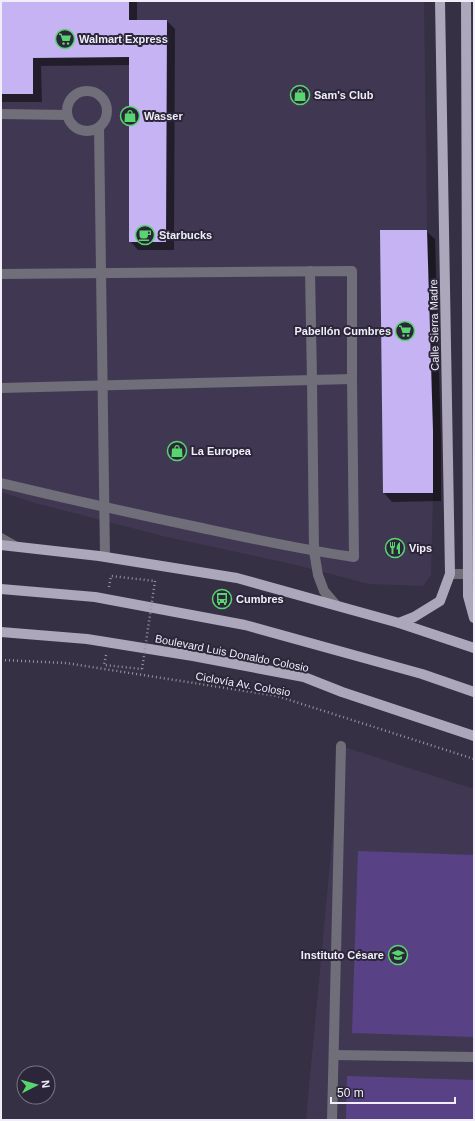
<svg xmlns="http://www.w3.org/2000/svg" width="475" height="1121" font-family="Arial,sans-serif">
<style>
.built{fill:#403852}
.pitch{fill:#584285}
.shadow{fill:#0007}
.building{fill:#c5b3f3}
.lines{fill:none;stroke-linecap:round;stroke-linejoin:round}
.path{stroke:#9995a5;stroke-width:2.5;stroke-dasharray:1 3;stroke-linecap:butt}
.minor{stroke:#706e78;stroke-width:10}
.major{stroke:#aca7bb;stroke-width:10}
.path-bridge{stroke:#9995a5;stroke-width:2.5;stroke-dasharray:1 3;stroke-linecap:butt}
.labels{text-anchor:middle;stroke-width:4;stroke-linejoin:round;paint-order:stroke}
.poi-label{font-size:11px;font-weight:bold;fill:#f1eefa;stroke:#2b2639;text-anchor:start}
.street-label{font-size:11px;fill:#f1eefa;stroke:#2b2639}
</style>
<rect width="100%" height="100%" fill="#353043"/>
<g class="built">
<path d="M1,1H424L427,230L433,431V493L431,575L423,586L369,584L296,565L163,536L35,503L1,492Z"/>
<path d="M341,746L474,789V1120H306Z"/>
</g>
<g class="pitch">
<path d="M358,851L474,855V1037L352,1033Z"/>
<path d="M347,1076L474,1080V1120H346Z"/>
</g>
<g class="shadow">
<path d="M1,1H137V21H167L175,29L174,250H138L130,241V65L41,66L42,102H1Z"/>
<path d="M381,231H426L435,239L441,440V501L392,502L384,493Z"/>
</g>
<g class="building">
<path d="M1,1H129V20H167L166,242H129V57L33,58V94H1Z"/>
<path d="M380,230H427L433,431V493H383Z"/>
</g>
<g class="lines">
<g class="path">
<path d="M109,587L111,576L155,581"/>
<path d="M106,655L104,665L142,669"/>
<path d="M1,660L66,663L277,696L474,759"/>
</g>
<g class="minor">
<circle cx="87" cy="111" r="20"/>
<path d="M1,114L67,115"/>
<path d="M99,128L105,556"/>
<path d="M310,271L312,380L314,551L318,575L324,591L336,605"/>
<path d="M1,274L352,271V379L354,557C303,550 253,539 202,528C135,514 68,499 1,483"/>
<path d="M1,388L352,379"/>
<path d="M1,538L15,546"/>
<path d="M450,574H468"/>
<path d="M334,1055L474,1057"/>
<path d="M332,1120L341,746"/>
</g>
<g class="major">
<path d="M466,1L468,596L474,618"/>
<path d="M1,545L99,556L237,578L399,623L474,648"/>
<path d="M1,589L95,597L245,625L422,674L474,692"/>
<path d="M399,623L414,617L440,601L450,574L440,1"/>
<path d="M1,632L87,639L193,656L304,677L342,692L474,736"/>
</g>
<path class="path-bridge" d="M142,669L155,581"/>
</g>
<defs>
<symbol id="supermarket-ring" viewBox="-11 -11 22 22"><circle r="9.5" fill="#2b2639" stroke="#59d56f" stroke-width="1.5"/><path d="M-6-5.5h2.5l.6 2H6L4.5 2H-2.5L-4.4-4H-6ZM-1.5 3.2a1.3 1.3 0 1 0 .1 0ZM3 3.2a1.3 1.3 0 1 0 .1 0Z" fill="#59d56f"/></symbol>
<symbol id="shop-ring" viewBox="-11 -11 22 22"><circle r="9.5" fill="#2b2639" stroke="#59d56f" stroke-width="1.5"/><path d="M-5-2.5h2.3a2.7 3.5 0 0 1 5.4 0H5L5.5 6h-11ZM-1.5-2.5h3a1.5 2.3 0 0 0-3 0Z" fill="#59d56f"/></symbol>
<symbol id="cafe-ring" viewBox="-11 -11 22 22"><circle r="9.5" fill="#2b2639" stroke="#59d56f" stroke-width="1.5"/><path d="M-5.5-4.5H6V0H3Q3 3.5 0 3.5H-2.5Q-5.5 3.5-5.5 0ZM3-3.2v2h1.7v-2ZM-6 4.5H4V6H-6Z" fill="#59d56f"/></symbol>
<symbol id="restaurant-ring" viewBox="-11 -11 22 22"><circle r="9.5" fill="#2b2639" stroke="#59d56f" stroke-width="1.5"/><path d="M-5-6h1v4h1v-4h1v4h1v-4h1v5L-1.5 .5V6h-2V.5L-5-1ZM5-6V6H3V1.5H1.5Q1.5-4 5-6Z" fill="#59d56f"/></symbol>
<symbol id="bus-ring" viewBox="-11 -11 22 22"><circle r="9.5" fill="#2b2639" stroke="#59d56f" stroke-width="1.5"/><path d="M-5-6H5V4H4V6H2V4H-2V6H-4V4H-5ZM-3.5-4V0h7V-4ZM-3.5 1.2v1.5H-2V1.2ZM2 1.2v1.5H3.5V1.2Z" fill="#59d56f"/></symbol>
<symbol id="school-ring" viewBox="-11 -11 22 22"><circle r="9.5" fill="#2b2639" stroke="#59d56f" stroke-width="1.5"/><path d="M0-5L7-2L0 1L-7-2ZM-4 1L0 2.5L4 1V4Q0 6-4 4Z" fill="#59d56f"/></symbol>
</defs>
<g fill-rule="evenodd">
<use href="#supermarket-ring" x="54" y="28" width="22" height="22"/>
<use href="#shop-ring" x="289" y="84" width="22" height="22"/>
<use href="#shop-ring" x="119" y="105" width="22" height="22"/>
<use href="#cafe-ring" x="134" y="224" width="22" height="22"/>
<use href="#supermarket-ring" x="394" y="320" width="22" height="22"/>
<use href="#shop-ring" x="166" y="440" width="22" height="22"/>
<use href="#restaurant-ring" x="384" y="537" width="22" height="22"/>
<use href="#bus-ring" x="211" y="588" width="22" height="22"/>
<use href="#school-ring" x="387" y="944" width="22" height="22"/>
</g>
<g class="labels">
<g class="poi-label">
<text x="79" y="43">Walmart Express</text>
<text x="314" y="99">Sam's Club</text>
<text x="144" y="120">Wasser</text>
<text x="159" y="239">Starbucks</text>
<text x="391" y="335" text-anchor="end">Pabellón Cumbres</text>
<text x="191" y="455">La Europea</text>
<text x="409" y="552">Vips</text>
<text x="236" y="603">Cumbres</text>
<text x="384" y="959" text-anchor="end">Instituto Césare</text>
</g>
<g class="street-label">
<text transform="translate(434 325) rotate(-91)" y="4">Calle Sierra Madre</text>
<text transform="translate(232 653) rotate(11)" y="4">Boulevard Luis Donaldo Colosio</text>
<text transform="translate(243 684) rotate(10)" y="4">Ciclovía Av. Colosio</text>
</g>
</g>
<rect width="475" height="1121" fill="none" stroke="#f1eefa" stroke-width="4"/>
<g transform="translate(36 1085) rotate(84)"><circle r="19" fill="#2b2639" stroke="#7a7686"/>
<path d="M0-3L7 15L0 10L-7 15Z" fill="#59d56f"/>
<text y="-6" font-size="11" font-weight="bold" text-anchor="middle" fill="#f1eefa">N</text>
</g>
<path d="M331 1097v6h124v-6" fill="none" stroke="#f1eefa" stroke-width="2"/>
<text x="337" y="1097" font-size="12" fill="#f1eefa" stroke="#2b2639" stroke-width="3" paint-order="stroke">50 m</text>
</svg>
